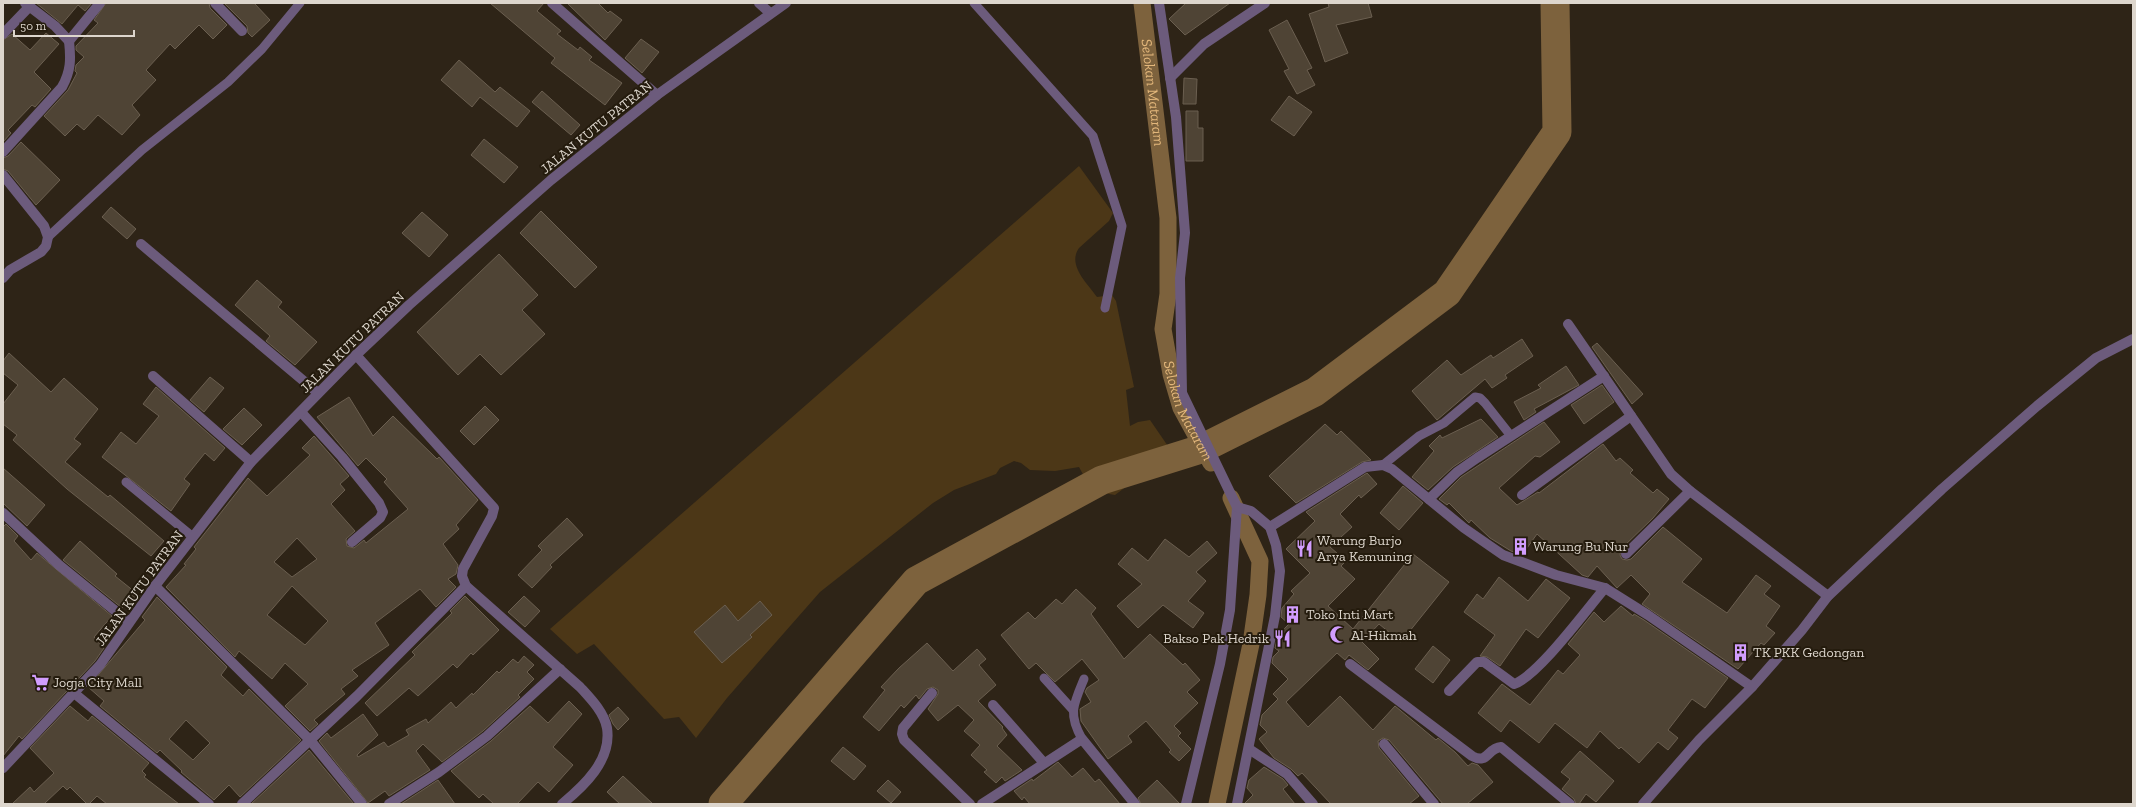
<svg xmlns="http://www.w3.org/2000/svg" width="2136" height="807" font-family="'Zilla Slab',serif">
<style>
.green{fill:#4c3717}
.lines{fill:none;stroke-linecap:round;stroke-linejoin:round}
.canal{stroke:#7d623d;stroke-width:17}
.river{stroke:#7d623d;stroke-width:29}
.building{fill:#4f4435;stroke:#6b5f50;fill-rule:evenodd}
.service{stroke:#6c5b7c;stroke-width:9}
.minor{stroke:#6c5b7c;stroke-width:10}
.tertiary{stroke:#6c5b7c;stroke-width:10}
.labels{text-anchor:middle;stroke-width:4;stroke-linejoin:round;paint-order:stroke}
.street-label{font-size:14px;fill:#ddd6cd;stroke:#241b0d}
.poi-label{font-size:14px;fill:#ddd6cd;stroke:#241b0d;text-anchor:start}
.water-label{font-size:15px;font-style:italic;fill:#e3b77b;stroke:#241b0d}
</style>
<rect width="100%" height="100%" fill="#2e2417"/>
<path class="green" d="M1079,166L1113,213L1109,221L1079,248C1067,265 1087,283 1097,297L1112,295L1116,301L1134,387L1126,390L1130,426L1138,422L1150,420L1172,452V458L1159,474L1131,483L1115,495L1092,491L1079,467L1055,471L1030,470L1021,463L1014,461L1000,468L996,474L954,490L933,503L820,592L727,698L696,738L679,717L664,719L594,644L577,654L550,629Z"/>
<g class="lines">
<g class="canal">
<path id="s1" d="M1142,3L1168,218V294L1163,329L1171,374L1181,408L1211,463"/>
<path d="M1217,804L1251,644L1258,595L1260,561L1231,498"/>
</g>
<path class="river" d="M723,804L916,581L1102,480L1201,449L1315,392L1447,293L1557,132L1555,3"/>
</g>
<g class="building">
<path d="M36,3H92L85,11L78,5L62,24Z"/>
<path d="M106,3H209L210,8L227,25L213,39L199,25L175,49L170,44L146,70L156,80L132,105L140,115L122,135L98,115L84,130L77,124L65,136L44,116L68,90L77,73L75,71L76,65L84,57L76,50V46L98,23L94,20Z"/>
<path d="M224,3H254L270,20L252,37L248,33L247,26Z"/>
<path d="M490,3H544L537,11L561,31L557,34L578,50L580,47L592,57L589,60L622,83L605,105L551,63L555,58Z"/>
<path d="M567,3H598L608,13L610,11L622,20L605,40Z"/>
<path d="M1186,3H1230L1185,35L1169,19Z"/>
<path d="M1328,3H1368L1372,17L1336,25L1348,53L1325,62L1309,14L1329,7Z"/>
<path d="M1287,20L1312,68L1307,70L1315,85L1297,94L1284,71L1289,69L1269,30Z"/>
<path d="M46,33L59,44L34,72L51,89L35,107L32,105L8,130L11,133L3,142V40L12,34L30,50Z"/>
<path d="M641,39L659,52L642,73L625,58Z"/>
<path d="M459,60L495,92L500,87L530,111L517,127L480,97L472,107L441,80Z"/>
<path d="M1184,78L1197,79L1196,104H1183Z"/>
<path d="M542,91L580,125L571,135L532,102Z"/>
<path d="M1289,96L1312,112L1294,136L1271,120Z"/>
<path d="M1186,111H1198V128H1203V161H1186Z"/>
<path d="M484,139L518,167L504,183L471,155Z"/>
<path d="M21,142L60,180L36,205L8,171L3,169V158L8,156Z"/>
<path d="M111,207L136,229L127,239L102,217Z"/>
<path d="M541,211L597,267L575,288L520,233Z"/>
<path d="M422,212L448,235L429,257L402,233Z"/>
<path d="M499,254L538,295L522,310L545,334L501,375L480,354L458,375L417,332Z"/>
<path d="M257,280L282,302L278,307L317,342L295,365L266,341L270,336L235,305Z"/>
<path d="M1522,339L1533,356L1505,375L1507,378L1492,388L1485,379L1437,420L1412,391L1447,360L1461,375L1491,355L1493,358Z"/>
<path d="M1597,343L1643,394L1632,404L1592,347Z"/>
<path d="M9,353L51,392L64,378L98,409L74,439L81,444L65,462L108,497L110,495L164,541L151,556L67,489L13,440L17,435L3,424V404L18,385L3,373V361Z"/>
<path d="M1566,366L1579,385L1534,409L1536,412L1524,420L1514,402L1541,388L1538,385Z"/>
<path d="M210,377L224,388L204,412L190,400Z"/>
<path d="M1602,385L1614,402L1584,424L1571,405Z"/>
<path d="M156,387L225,448L214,461L205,453L184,479L190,484L171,511L102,457L121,432L136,444L159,416L143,404Z"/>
<path d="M349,397L373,436L393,416L437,459L439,457L478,500L456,525L459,529L443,544L458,565L456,574L448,579L456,587L436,607L420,589L375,623L389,645L352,670L358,676L341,689L345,694L314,720L318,724L310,731L285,706L308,684L285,663L272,679L239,651L235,657L166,587L186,565L184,564L196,549L194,547L248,478L267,496L310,455L302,448L314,436L349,476L340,484L345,490L331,504L355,531L346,539L347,546L354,548L364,540L366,543L408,509L384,482L387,479L366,458L358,466L317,417ZM297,538L317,559L292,577L274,562ZM292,586L328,621L305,645L267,615Z"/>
<path d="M485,406L499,420L474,445L460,431Z"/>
<path d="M244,408L262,425L242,445L223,429Z"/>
<path d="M1481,419L1498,437L1453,467L1428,490L1412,477L1434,451L1429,446L1440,435L1442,438Z"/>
<path d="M1544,422L1560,442L1540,457L1535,456L1499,488L1517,505L1538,492L1539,493L1603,444L1616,461L1620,458L1633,470L1630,473L1653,493L1657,489L1669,499L1653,518L1621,549L1620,555L1622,559L1627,560L1631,559L1663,527L1702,559L1682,582L1727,613L1756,575L1771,586L1764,594L1780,606L1766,626L1775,633L1764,645L1761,643L1738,669L1642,604L1650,594L1631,575L1617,588L1597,566L1588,577L1582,575L1537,534L1522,555L1511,551L1490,538L1471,520L1469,523L1449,503L1447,505L1439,499L1461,477Z"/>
<path d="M1325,424L1337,435L1341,431L1371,460L1362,462L1296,503L1269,476Z"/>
<path d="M3,468L45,505L27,526L3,503Z"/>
<path d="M1367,473L1377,484L1361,498L1359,495L1340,514L1352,527L1330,547L1346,561L1341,566L1355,579L1328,606L1353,629L1413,554L1449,582L1401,642L1379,624L1362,642L1379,659L1368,670L1349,655L1345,660L1337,653L1286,702L1308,727L1340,696L1373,730L1395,706L1436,740L1438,738L1455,752L1468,766L1472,763L1478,765L1493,782L1467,804H1443L1389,740L1383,738L1378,741L1379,748L1419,796L1409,804H1331L1302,773L1298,776L1291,769L1274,758L1259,739L1267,732L1260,725L1262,715L1278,699L1273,694L1288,679L1272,663L1273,657L1279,651L1275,648L1278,635L1289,624L1281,617L1282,608L1294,594L1291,591L1310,573L1286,549L1315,521L1306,512Z"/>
<path d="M1403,486L1423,503L1399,530L1380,513Z"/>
<path d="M567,518L583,535L550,565L552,567L532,588L518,575L542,550L538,546Z"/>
<path d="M6,524L18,536L14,541L31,560L37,553L112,616L94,637L104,648L95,661L22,739L19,736L3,756V527Z"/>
<path d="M1165,539L1189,557L1207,541L1217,553L1196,572L1206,581L1188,601L1204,613L1193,628L1163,605L1138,628L1117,606L1142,584L1118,564L1132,548L1148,561Z"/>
<path d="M80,541L117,574L115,576L140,596L131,608L126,604L122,608L63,560Z"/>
<path d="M1499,577L1528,601L1546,579L1570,598L1538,638L1526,629L1500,666L1487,657L1480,656L1495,635L1464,612L1477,594L1483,599Z"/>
<path d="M1076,589L1096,608L1091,614L1124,659L1150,634L1183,665L1185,663L1200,680L1187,692L1198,703L1174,726L1181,733L1178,736L1191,749L1179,761L1169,752L1171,750L1146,721L1128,736L1132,742L1108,759L1081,721L1080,709L1091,702L1085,692L1087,688L1099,680L1082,659L1055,682L1036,663L1029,669L1001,635L1028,612L1035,619L1056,599L1062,604Z"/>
<path d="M465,596L499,630L473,655L471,653L457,668L453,664L418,696L409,688L377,716L365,703L415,655L412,652L452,613L450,611Z"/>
<path d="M524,596L540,611L525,627L508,612Z"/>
<path d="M157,597L227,667L221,675L243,696L249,689L301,740L240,797L229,785L214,800L181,772L182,771L160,750L157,753L100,706L104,701L88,687L145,620L142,617ZM186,720L210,743L193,760L169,739Z"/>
<path d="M760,601L772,615L750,635L752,637L722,663L694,632L725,605L738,621Z"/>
<path d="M1621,606L1633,616L1634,614L1644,620L1728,678L1705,708L1692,699L1668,730L1678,738L1668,750L1658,742L1639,763L1621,747L1619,749L1600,731L1587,748L1555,723L1539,743L1510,720L1501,732L1478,713L1502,684L1530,705L1558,670L1563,674L1580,655L1568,644L1594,612L1604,622Z"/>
<path d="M927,643L953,671L977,649L986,659L979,665L996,685L978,701L1003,727L1002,728L1007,735L997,746L1022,770L1005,781L1002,777L996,783L984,772L987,770L971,755L980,745L964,731L974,720L958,705L938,721L928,709L938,694V690L933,687L927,689L919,699L916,695L904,708L901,705L879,731L863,717L885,690L881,687L899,668Z"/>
<path d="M1433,646L1450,660L1433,683L1415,669Z"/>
<path d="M524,656L534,665L527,672L534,679L518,695L520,697L483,731L442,762L423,744L416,751L430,770L389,796L385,791L368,803L319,741L327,733L331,738L363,714L378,735L357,755L358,757L384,742L388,747L409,735L406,730L426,719L428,723L451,702L456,708L472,693L473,695L497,671L499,673L513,659L518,663Z"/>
<path d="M569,701L582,714L553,747L573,765L549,792L538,782L517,804H494L483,794L479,798L451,771L491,741L530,706L548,723Z"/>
<path d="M70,706L88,721L92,716L149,763L142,771L146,775L144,777L179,804H107L97,796L89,804H87L70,787L67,790L63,786L45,803L46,804H12L30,787L34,792L54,773L30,748Z"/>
<path d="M618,707L629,719L618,730L613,724L609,715Z"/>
<path d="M843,747L866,766L854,780L831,761Z"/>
<path d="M309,750L354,804H251Z"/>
<path d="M1580,751L1614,781L1596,802L1586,794L1579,804H1576L1574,799L1562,789L1570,779L1561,772Z"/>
<path d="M1058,762L1072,777L1083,768L1095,782L1099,779L1120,804H1030L1024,797L1022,800L1014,791L1032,779L1033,781Z"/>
<path d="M1264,767L1283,779L1288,785L1283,789L1295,804H1244L1253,795L1247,788L1249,780Z"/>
<path d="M623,776L653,804H620L607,792Z"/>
<path d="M438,780L455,804H401Z"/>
<path d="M888,780L901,792L891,803L877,791Z"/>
<path d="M1157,780L1180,804H1141L1138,798Z"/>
</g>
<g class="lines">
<g class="service">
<path d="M974,3L1093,136L1122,226L1105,308"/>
<path d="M48,237L142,150L228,82L262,49L300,3"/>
<path d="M1383,465L1419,436L1444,423L1475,397L1480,398L1485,403L1511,436"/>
<path d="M126,482L193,537"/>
<path d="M1044,678L1073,710"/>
<path d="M1082,739C1068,714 1073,705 1084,679"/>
</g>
<g class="minor">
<path d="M25,3L55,26L69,41L100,3"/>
<path d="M215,3L242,31"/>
<path d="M552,3L657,95"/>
<path d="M759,3L770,13"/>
<path d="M3,34L30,6"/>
<path d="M1170,78L1204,44L1265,3"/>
<path d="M3,152L62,87C71,71 71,59 69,41"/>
<path d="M3,175L44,226L48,237L46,246L41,252L10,270L3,278"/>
<path d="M141,244L318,393"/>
<path d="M1568,324L1671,474L1690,491L1828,596"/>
<path d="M356,355L494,508L492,516L463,569L462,576L466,586L580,687C590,698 604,712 607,728C612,760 584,786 562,804"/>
<path d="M153,376L251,462"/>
<path d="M301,412L342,457L379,503L383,512L380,518L352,542"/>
<path d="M1522,495L1631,416"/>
<path d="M1429,499L1457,472L1477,458L1604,376"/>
<path d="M3,513L59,565L129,622"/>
<path d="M1270,527L1365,467L1383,465L1392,469L1464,528L1503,555L1556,575L1605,588L1648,615L1752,687"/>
<path d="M1626,554L1690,491"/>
<path d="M155,586L310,740L362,804"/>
<path d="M1350,664L1472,756C1488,765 1487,748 1501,747L1570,804"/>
<path d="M1449,691L1477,662H1484L1514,684C1538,676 1586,610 1605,588"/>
<path d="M74,693L209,804"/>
<path d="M932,693L903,728L902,734L904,740L970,804"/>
<path d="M993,705L1044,763"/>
<path d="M1384,744L1434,804"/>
<path d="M1249,749L1287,774L1313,804"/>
<path d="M242,804L357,696L466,586"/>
<path d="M389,804L439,772L487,736L560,669"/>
<path d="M982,804L1082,739L1135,804"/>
<path d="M1186,804L1220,664L1230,610L1237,507"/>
<path d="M1643,804L1699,740L1752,687L1802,630L1828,596L1942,489L2037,406L2096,358L2133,339"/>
</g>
<g class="tertiary">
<path d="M1159,3L1176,117L1185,233L1180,278L1182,393L1237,507L1251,511L1270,527L1276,545L1280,571L1275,616L1237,804"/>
<path d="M3,768L100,665L155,586L251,462L356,355L409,305L551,180L657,95L786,3"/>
</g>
</g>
<defs>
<symbol id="building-bare" viewBox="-9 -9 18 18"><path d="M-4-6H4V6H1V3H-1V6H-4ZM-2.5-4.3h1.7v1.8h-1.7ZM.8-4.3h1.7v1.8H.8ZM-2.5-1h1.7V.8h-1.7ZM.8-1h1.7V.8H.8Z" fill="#d19dfe" stroke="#241b0d" stroke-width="2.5" paint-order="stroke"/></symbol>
<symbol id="restaurant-bare" viewBox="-9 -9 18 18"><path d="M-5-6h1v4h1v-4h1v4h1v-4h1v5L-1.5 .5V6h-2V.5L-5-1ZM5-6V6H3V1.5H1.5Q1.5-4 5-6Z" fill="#d19dfe" stroke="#241b0d" stroke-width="2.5" paint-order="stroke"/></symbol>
<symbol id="mosque-bare" viewBox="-9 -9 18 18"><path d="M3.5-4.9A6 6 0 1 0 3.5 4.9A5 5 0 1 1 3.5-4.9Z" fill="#d19dfe" stroke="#241b0d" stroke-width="2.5" paint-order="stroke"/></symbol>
<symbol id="supermarket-bare" viewBox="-9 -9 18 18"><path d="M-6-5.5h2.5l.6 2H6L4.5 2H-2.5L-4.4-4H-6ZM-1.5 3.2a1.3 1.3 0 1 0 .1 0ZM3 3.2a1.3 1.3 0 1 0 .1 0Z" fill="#d19dfe" stroke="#241b0d" stroke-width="2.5" paint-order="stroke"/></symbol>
</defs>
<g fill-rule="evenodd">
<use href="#building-bare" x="1508" y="534" width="25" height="25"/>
<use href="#restaurant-bare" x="1292" y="536" width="25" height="25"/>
<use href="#building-bare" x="1280" y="602" width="25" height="25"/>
<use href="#mosque-bare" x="1326" y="622" width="25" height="25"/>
<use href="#restaurant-bare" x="1270" y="626" width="25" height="25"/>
<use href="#building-bare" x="1728" y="640" width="25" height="25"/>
<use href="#supermarket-bare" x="28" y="670" width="25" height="25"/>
</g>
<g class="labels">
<g class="street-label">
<text transform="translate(596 127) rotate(-39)" y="5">JALAN KUTU PATRAN</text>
<text transform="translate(352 342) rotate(-44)" y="5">JALAN KUTU PATRAN</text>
<text transform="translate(139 588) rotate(-54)" y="5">JALAN KUTU PATRAN</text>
</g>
<g class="poi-label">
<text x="1317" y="545">Warung Burjo<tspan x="1317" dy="16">Arya Kemuning</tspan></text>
<text x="1533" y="551">Warung Bu Nur</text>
<text x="1306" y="619">Toko Inti Mart</text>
<text x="1351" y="640">Al-Hikmah</text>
<text x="1269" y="643" text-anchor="end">Bakso Pak Hedrik</text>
<text x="1753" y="657">TK PKK Gedongan</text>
<text x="53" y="687">Jogja City Mall</text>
</g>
<g class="water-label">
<text dy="5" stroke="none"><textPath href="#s1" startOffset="90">Selokan Mataram</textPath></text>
<text dy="5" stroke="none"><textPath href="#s1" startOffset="414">Selokan Mataram</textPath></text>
</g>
</g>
<rect width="2136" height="807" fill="none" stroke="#ddd6cd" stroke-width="8"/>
<path d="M14 30v6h120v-6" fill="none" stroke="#ddd6cd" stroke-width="2"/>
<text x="20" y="30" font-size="12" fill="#ddd6cd" stroke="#241b0d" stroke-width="3" paint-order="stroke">50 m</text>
</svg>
